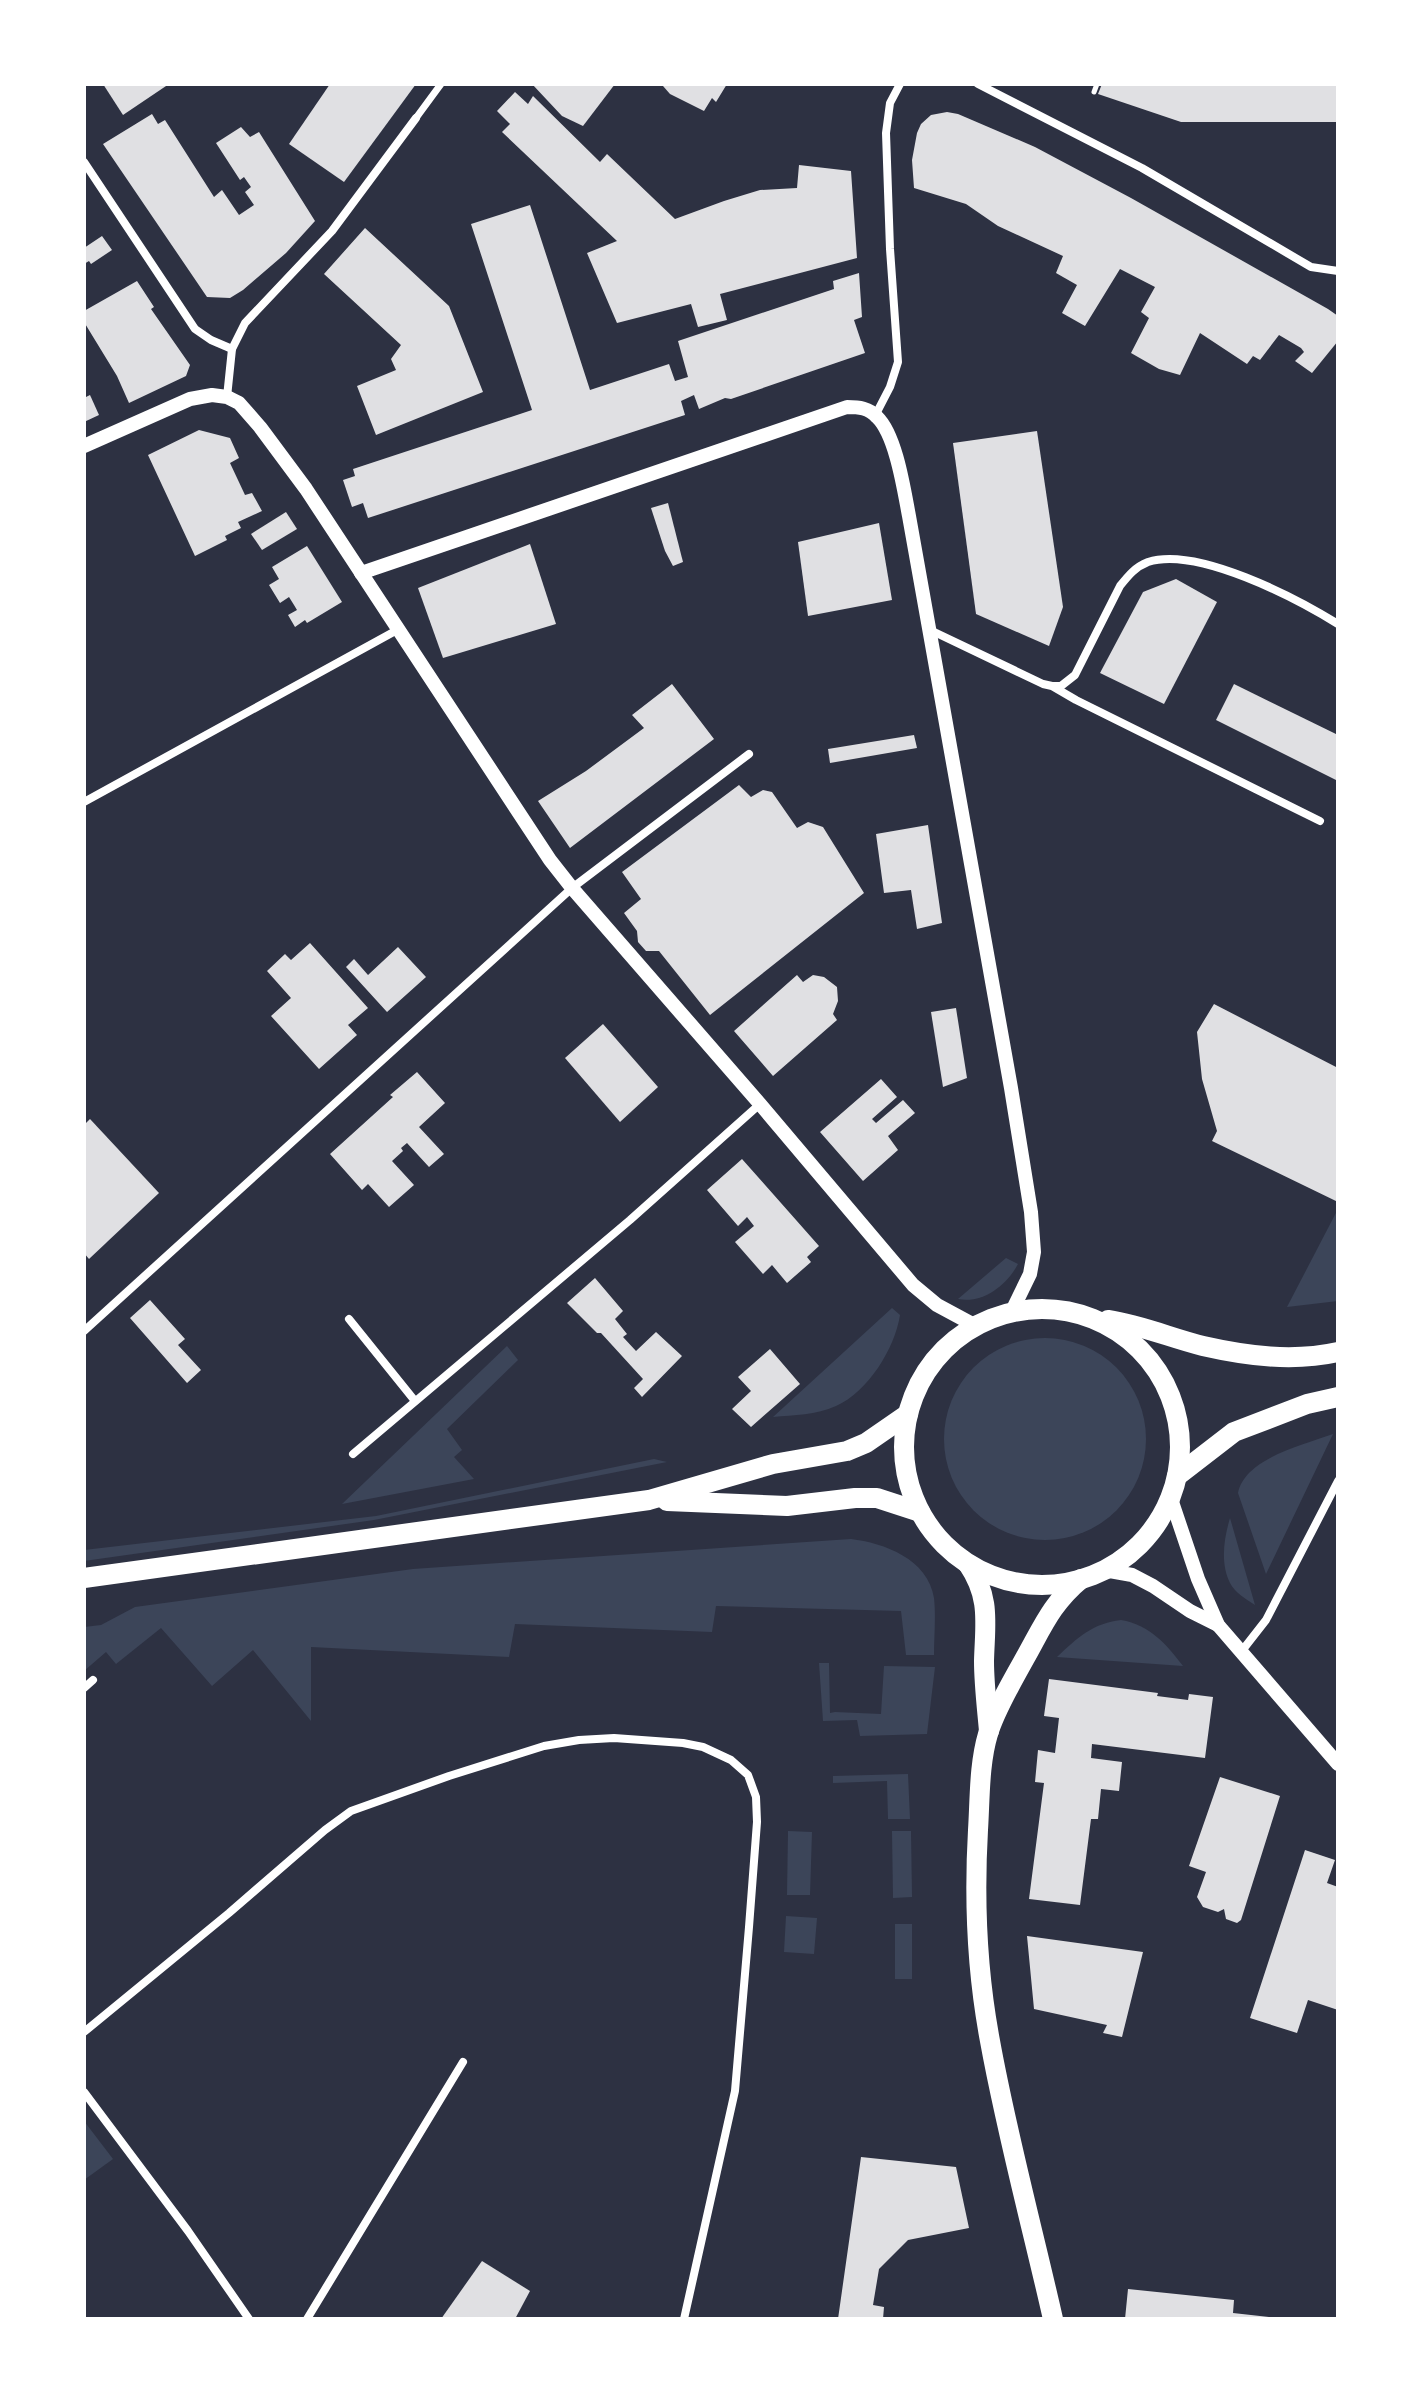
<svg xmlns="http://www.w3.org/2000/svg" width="1422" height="2403" font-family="'Public Sans',sans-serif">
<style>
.green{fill:#3c4559}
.building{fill:#e0e0e3}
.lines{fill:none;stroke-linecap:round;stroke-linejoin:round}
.path{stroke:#fff;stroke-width:5}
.pedestrian{stroke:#fff;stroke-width:7}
.minor{stroke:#fff;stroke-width:8}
.tertiary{stroke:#fff;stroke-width:14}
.primary{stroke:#fff;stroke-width:20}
</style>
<rect width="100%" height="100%" fill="#2d3142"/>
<g class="green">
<path d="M1338,1209V1301L1287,1307Z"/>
<path d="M1006,1258L1018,1264C1007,1285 983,1304 958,1299Z"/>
<path d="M892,1308L900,1315C895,1348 868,1392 836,1406C816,1415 794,1415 773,1417Z"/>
<circle cx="1045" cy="1439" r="101"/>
<path d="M507,1346L518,1360L447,1429L462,1450L454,1457L474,1479L342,1504Z"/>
<path d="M1333,1434L1266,1574L1238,1493C1245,1458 1303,1445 1333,1434Z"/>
<path d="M654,1459L667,1462L374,1520L84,1561V1550L376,1516Z"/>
<path d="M1230,1518L1255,1605C1246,1599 1235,1593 1230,1583C1220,1563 1224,1538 1230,1518Z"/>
<path d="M851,1539C884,1543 928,1559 934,1598C936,1616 934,1637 934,1655H906L901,1611L716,1606L712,1632L515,1624L509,1657L311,1647V1721L253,1650L212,1686L161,1628L116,1664L106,1652L84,1671V1627L101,1625L135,1607L413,1569Z"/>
<path d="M1121,1620C1150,1625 1166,1644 1183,1666L1057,1657C1077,1638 1093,1623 1121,1620Z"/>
<path d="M819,1663H829L830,1713L835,1712L881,1714L884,1666L935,1667L927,1734L860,1736L857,1720L823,1721Z"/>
<path d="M908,1774L910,1819H888L887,1781L833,1783V1776Z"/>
<path d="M788,1831L812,1832L810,1895H787Z"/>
<path d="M892,1831H911L912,1897L893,1898Z"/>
<path d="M786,1916L817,1918L814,1954L784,1952Z"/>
<rect x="895" y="1924" width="17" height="55"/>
<path d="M84,2121L113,2159L84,2180Z"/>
</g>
<g class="building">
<path d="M103,84H169L123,115Z"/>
<path d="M330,84H416L344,182L289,144Z"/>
<path d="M532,84H615L583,126L562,116Z"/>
<path d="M665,84H727L716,102L712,98L704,111L670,94L663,86Z"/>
<path d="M1102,84H1338V122H1181L1098,94Z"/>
<path d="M515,92L528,104L533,96L600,162L607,154L675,219L724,201L760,190L797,188L799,165L851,171L857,258L720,294L727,320L698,327L691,304L617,323L587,253L617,241L502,132L510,124L497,111Z"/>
<path d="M947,112L958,114L1035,147L1131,198L1328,309L1338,316V341L1312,373L1295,361L1304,352L1301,348L1279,335L1260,360L1253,356L1247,364L1200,333L1180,375L1159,369L1131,353L1149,318L1141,312L1155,287L1120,269L1085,326L1062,313L1077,285L1056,273L1063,256L998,226L966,204L914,188L912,160L917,133L921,124L931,115Z"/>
<path d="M152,114L158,124L165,120L214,197L222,190L239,215L254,205L245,192L251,187L244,177L240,180L216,143L241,127L250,137L259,132L315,221L286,253L243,290L230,298L207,297L103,144Z"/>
<path d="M530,205L590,390L669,364L675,381L688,377L678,341L834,289L833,281L859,273L862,317L854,320L865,353L731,399L725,398L699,409L694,395L681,401L685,415L368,518L363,503L352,507L343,480L355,476L353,469L532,410L471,224Z"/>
<path d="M365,228L449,306L483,392L376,435L357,386L396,370L391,359L401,345L324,274Z"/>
<path d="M102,236L112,250L91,264L89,261L84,264V248Z"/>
<path d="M137,281L154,307L151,309L190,365L186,376L129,403L117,376L84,322V311Z"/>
<path d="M90,395L99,415L84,422V398Z"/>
<path d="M199,430L230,438L239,458L230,463L245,495L252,493L262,511L238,522L241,528L225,536L227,540L195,556L148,455Z"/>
<path d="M1037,431L1063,607L1049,646L976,614L953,443Z"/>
<path d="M668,503L683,562L673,566L665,551L651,508Z"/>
<path d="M286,512L297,529L262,550L251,534Z"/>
<path d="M879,523L892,600L808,616L798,542Z"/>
<path d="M530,544L556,624L443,658L418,588Z"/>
<path d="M307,546L342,602L307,623L305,620L295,627L288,615L297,610L294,605L289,597L280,603L269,585L279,579L272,567Z"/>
<path d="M1176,579L1217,602L1164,704L1100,673L1143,592Z"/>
<path d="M672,684L714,739L570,848L538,801L586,771L644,728L632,715Z"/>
<path d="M1234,684L1338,735V781L1216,720Z"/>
<path d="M914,735L917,748L830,763L828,749Z"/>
<path d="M739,785L751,797L763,790L772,792L797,828L808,822L823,827L864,893L710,1015L659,951H646L638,942L637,931L624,913L641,899L622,872Z"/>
<path d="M928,825L942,923L917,929L911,890L884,893L876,834Z"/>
<path d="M310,943L368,1008L348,1025L357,1035L319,1069L271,1016L291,998L267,971L285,954L291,960Z"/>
<path d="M398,947L426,977L387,1012L346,967L354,959L368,975Z"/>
<path d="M797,975L803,982L813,975L824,977L837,987L838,1001L833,1014L837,1020L773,1076L734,1031Z"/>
<path d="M1214,1004L1338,1068V1202L1212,1141L1217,1131L1202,1079L1197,1032Z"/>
<path d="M956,1008L967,1078L943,1087L931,1012Z"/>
<path d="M603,1024L658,1087L620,1122L565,1058Z"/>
<path d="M417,1072L445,1103L419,1127L444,1154L429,1167L407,1143L401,1148L403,1151L392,1161L414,1185L389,1207L368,1184L362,1190L330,1154L393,1097L390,1095Z"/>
<path d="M881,1079L897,1097L872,1119L876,1123L903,1100L915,1113L888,1136L898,1150L863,1181L820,1132Z"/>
<path d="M90,1119L159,1193L89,1259L84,1253V1125Z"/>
<path d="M742,1159L819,1246L807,1257L811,1262L787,1283L772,1265L763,1274L735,1242L754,1226L747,1217L738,1226L707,1190Z"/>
<path d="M595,1278L623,1311L615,1319L627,1334L623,1337L636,1351L656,1332L682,1356L642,1397L634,1388L643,1379L601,1333H597L567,1303Z"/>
<path d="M150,1300L185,1339L178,1345L201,1370L187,1383L130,1318Z"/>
<path d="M770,1349L800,1384L751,1427L732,1409L751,1391L738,1377Z"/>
<path d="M1049,1679L1158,1693L1157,1696L1188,1700L1189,1694L1213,1697L1205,1758L1092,1744L1091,1758L1122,1762L1119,1791L1101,1789L1098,1819H1091L1080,1905L1029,1899L1044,1783L1035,1782L1038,1750L1055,1753L1059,1718L1044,1716Z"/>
<path d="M1220,1777L1280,1796L1241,1920L1237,1923L1226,1919L1224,1909L1218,1912L1203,1907L1197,1897L1206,1872L1189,1866Z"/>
<path d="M1305,1850L1335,1860L1327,1883L1338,1887V2010L1308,2000L1297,2033L1250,2018Z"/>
<path d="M1027,1936L1143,1952L1122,2037L1103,2033L1107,2025L1034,2009Z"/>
<path d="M861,2157L956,2167L969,2228L908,2240L879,2269L873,2305L884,2307L883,2319H838Z"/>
<path d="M482,2261L530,2291L515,2319H441Z"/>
<path d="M1128,2289L1234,2300L1233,2313L1269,2317V2319H1125Z"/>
</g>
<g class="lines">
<path class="path" d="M1094,92L1097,84"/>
<path class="pedestrian" d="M416,118L441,84"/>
<g class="minor">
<path d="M978,84L1142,168L1311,267L1338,271"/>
<path d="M84,162L195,329L211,340L232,349"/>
<path d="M227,397L232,349L245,323L332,231L416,118"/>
<path d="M876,414L890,387L898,362L890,249L886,133L890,103L900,84"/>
<path d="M930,630L1043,684L1052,686L1076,700L1320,821"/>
<path d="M1053,686H1061L1075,675L1120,586C1128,576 1135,567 1148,562C1197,546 1296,598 1338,624"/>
<path d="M84,802L399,629"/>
<path d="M349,1319L415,1401"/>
<path d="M84,1331L572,888L749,754"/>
<path d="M353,1454L630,1220L760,1104"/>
<path d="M1241,1652L1266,1620L1338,1481"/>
<path d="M84,1688L93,1680"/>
<path d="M84,2032L229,1913L325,1830L351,1811L449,1776L544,1746L579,1740L614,1738L683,1743L703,1747L731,1760L748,1775L756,1797L757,1822L749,1927L735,2091L684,2319"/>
<path d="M84,2092L188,2231L249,2319"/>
<path d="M307,2319L463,2062"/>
</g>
<g class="tertiary">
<path d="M84,446L190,399L212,395L227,397L239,403L260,427L306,489L550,860L572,888L760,1104L913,1285L937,1305L976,1326"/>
<path d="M361,573L847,407C859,407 869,408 877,417C896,435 904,490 909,516L1011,1088L1031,1212L1034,1252L1030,1274L1011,1313"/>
<path d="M1171,1499L1198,1579L1218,1625L1338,1764"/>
<path d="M1104,1570L1132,1575L1153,1586L1190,1611L1218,1625"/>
</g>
<g class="primary">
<circle cx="1042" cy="1447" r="138"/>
<path d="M1108,1320C1141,1325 1171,1338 1203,1346C1247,1356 1293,1362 1338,1352"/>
<path d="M1177,1476L1234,1432L1307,1404L1338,1397"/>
<path d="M667,1501L787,1506L855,1498H877L920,1512"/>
<path d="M968,1564C991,1598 985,1623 984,1661C984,1684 987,1708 989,1731"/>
<path d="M84,1578L649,1500L773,1464L847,1451L866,1443L908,1414"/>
<path d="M1053,2319C1032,2226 1007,2135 990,2041C977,1972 974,1900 978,1830C980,1799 979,1764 988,1734C995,1710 1013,1680 1025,1658C1043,1626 1052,1603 1081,1579"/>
</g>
</g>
<rect width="1422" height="2403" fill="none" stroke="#ffffff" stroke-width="172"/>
</svg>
